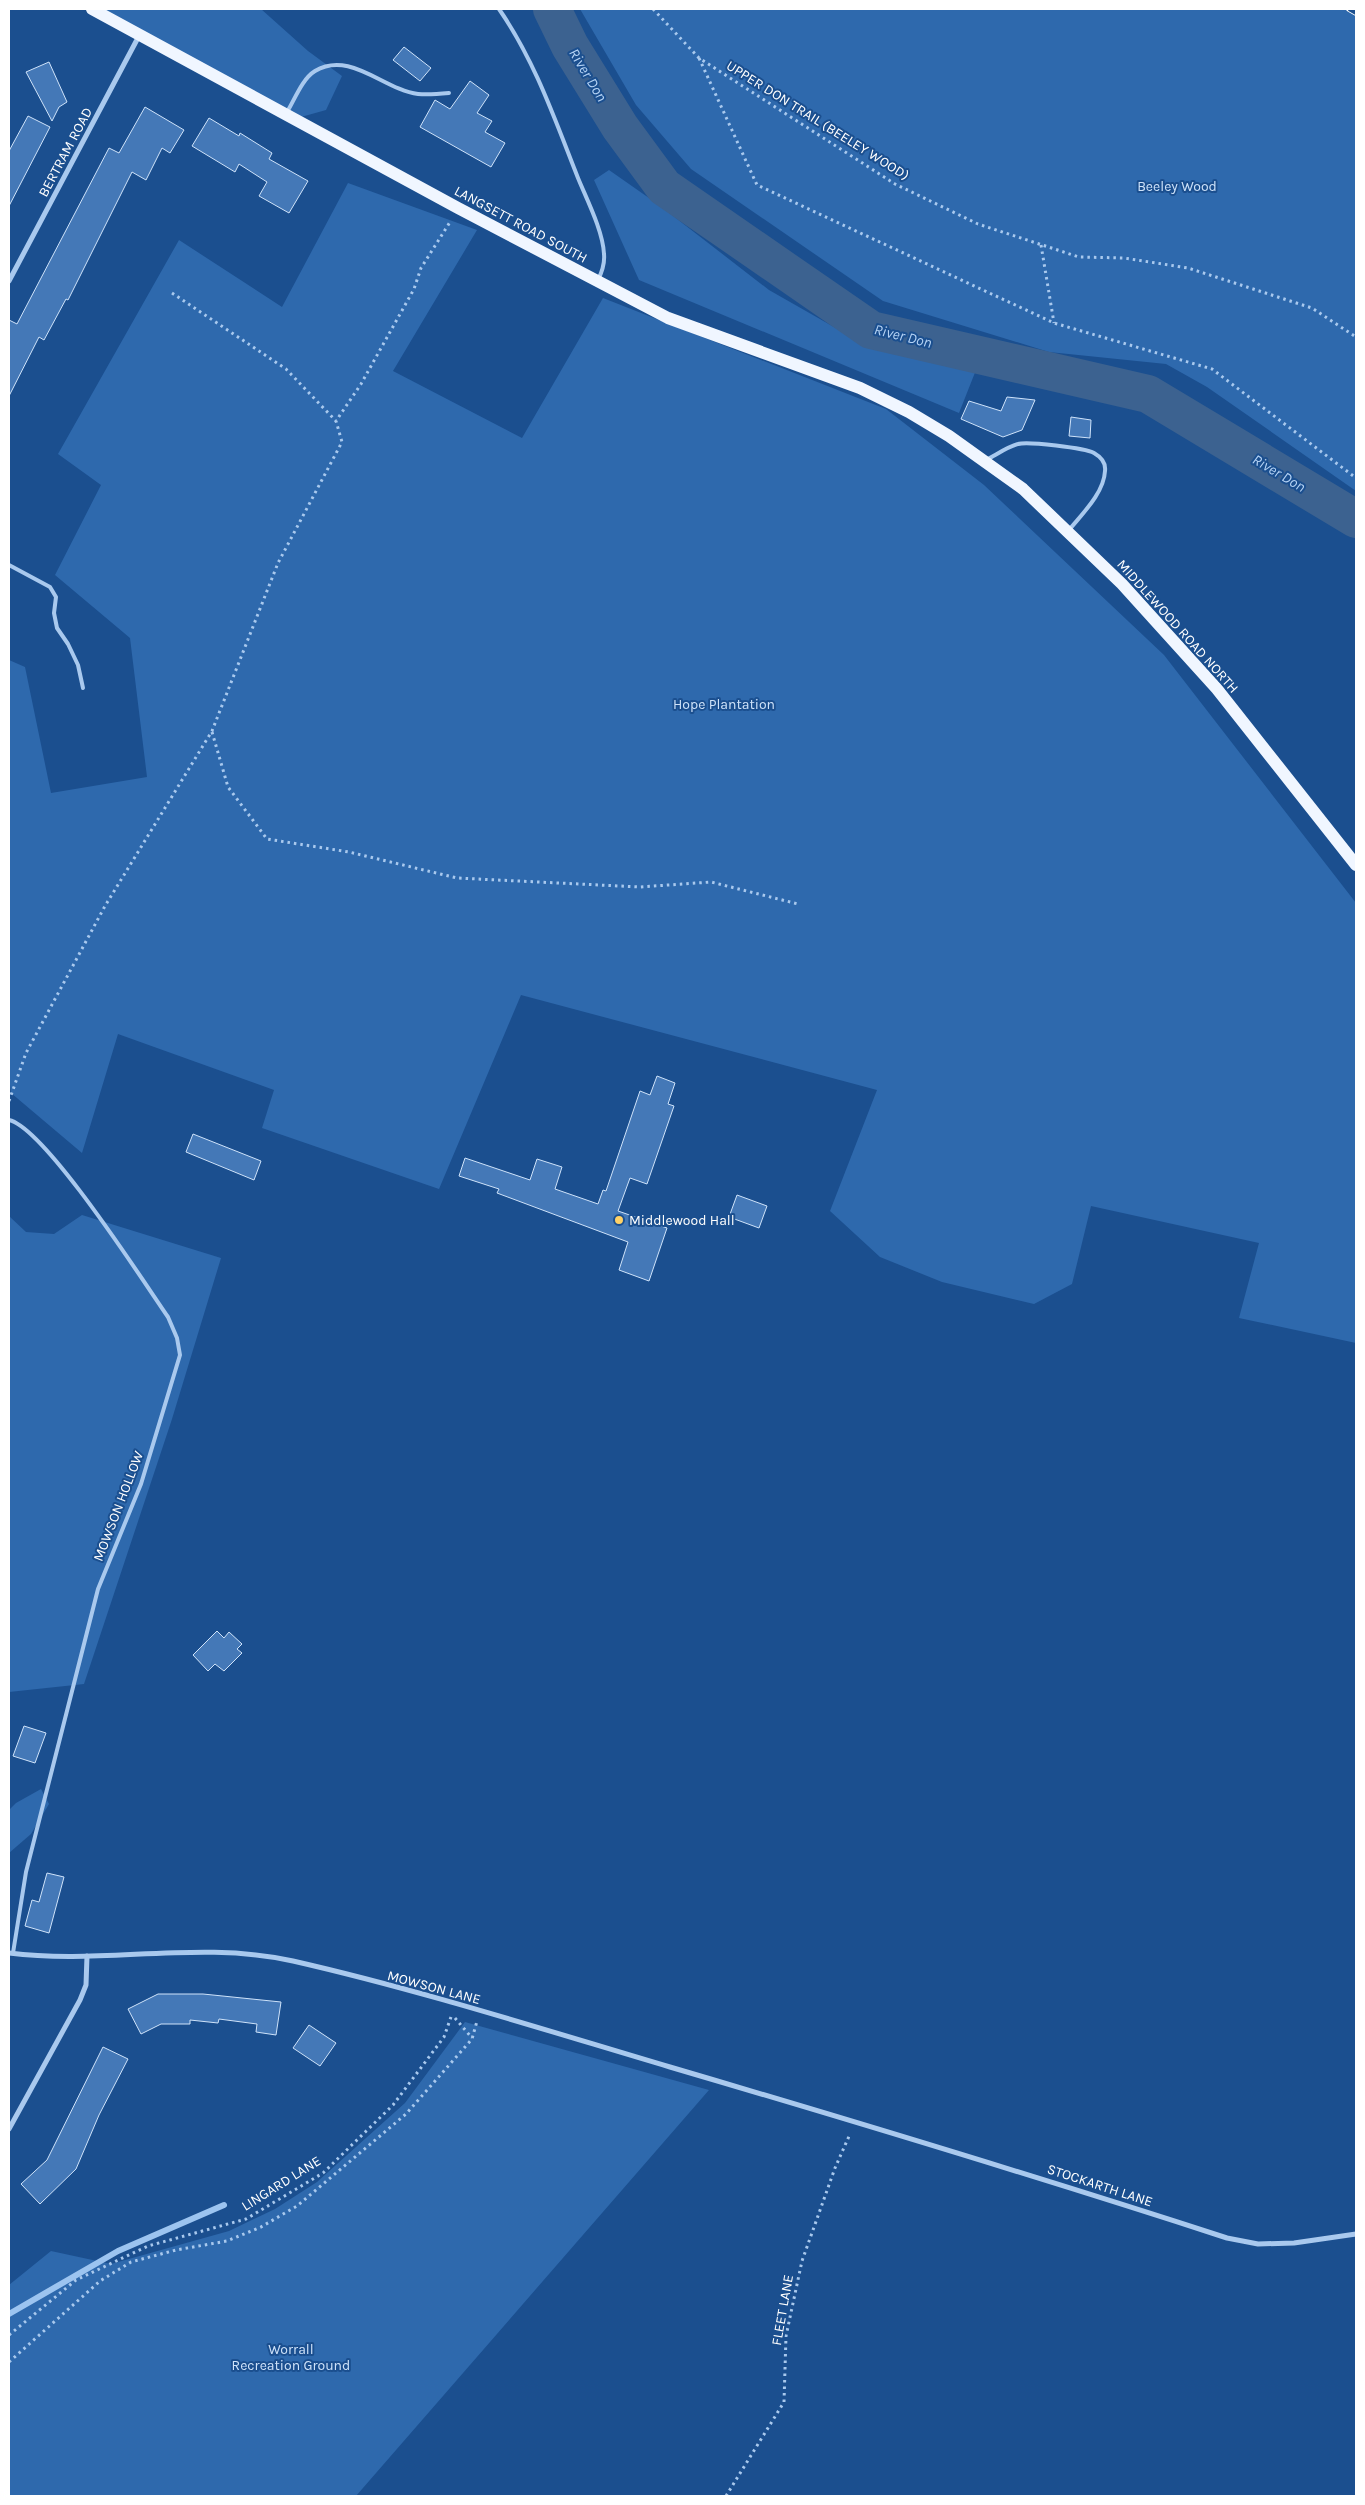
<svg xmlns="http://www.w3.org/2000/svg" width="1365" height="2505" font-family="Karla,sans-serif">
<style>
.green{fill:#2e69ad}
.lines{fill:none;stroke-linecap:round;stroke-linejoin:round}
.stream{stroke:#9cc4f0;stroke-width:6}
.river{stroke:#3c6290;stroke-width:38}
.building{fill:#4478b7;stroke:#cfe3fa}
.path{stroke:#a9c9ee;stroke-width:3;stroke-dasharray:2.5 4;stroke-linecap:butt}
.service{stroke:#a9c9ee;stroke-width:4}
.minor{stroke:#a9c9ee;stroke-width:5}
.primary{stroke:#f0f6ff;stroke-width:12}
.rail-casing{stroke:#fff;stroke-width:5.5}
.rail{stroke:#1b4f8f;stroke-width:4;stroke-dasharray:11;stroke-linecap:butt}
.poi-dot{fill:#ffd166;stroke:#1b4f8f;stroke-width:2}
.labels{text-anchor:middle;stroke-width:4;stroke-linejoin:round;paint-order:stroke}
.street-label{font-size:14px;fill:#fff;stroke:#1b4f8f}
.park-label{font-size:14px;fill:#cfe3fa;stroke:#1b4f8f}
.poi-label{font-size:14px;fill:#fff;stroke:#1b4f8f;text-anchor:start}
.water-label{font-size:15px;font-style:italic;fill:#b5d3f5;stroke:#1b4f8f}
</style>
<rect width="100%" height="100%" fill="#1b4f8f"/>
<g class="green">
<path d="M96,9H261L308,51L342,76L326,110L301,117Z"/>
<path d="M580,9H1356V491L1207,387L1166,364L1049,352L883,301L691,169L636,105Z"/>
<path d="M609,170L659,205L769,290L862,343L976,370L959,413L639,280L594,180Z"/>
<path d="M348,183L477,230L393,371L522,438L603,298L886,409L984,485L1164,655L1356,903V1343L1239,1318L1259,1243L1091,1206L1072,1284L1034,1304L942,1282L880,1257L830,1211L877,1090L521,995L439,1189L262,1128L274,1090L118,1034L82,1153L11,1093L9,1077V660L25,667L51,793L147,777L130,638L55,575L101,485L58,454L179,240L282,307Z"/>
<path d="M82,1215L221,1258L172,1419L84,1684L9,1692V1216L26,1232L54,1234Z"/>
<path d="M41,1789L49,1804L31,1834L9,1853V1810L16,1803Z"/>
<path d="M465,2022L709,2090L356,2496H9V2285L51,2251L111,2264L229,2231L275,2209L317,2182L405,2103Z"/>
</g>
<g class="lines">
<path class="stream" d="M9,2314L118,2251L224,2205"/>
<path class="river" d="M552,9L570,46L620,127L664,187L871,330L1148,394L1356,519"/>
</g>
<g class="building">
<path d="M404,47L431,68L420,81L393,60Z"/>
<path d="M49,62L67,102L59,107L52,121L26,72Z"/>
<path d="M470,81L489,95L477,113L492,121L485,132L505,143L491,167L420,127L435,100L450,109Z"/>
<path d="M145,107L184,130L170,153L162,148L146,180L132,172L68,300L66,299L44,340L39,337L9,396V320L17,324L109,148L119,153Z"/>
<path d="M28,116L50,127L9,206V151Z"/>
<path d="M209,118L239,136L240,133L272,153L269,159L308,181L289,213L259,196L267,182L239,164L235,172L192,146Z"/>
<path d="M1007,397L1035,400L1022,430L1003,437L961,419L969,401L1001,411Z"/>
<path d="M1071,417L1091,420L1090,438L1069,436Z"/>
<path d="M657,1076L675,1083L668,1104L674,1106L647,1184L630,1178L618,1211L667,1228L649,1281L619,1270L628,1242L497,1193L499,1189L459,1176L465,1158L530,1180L537,1159L562,1167L555,1189L598,1204L603,1190L606,1191L640,1091L650,1095Z"/>
<path d="M193,1134L261,1161L254,1180L186,1152Z"/>
<path d="M737,1195L767,1206L759,1228L729,1217Z"/>
<path d="M217,1631L224,1638L229,1632L242,1644L237,1649L242,1653L224,1671L215,1664L208,1671L193,1655Z"/>
<path d="M24,1726L46,1733L35,1763L13,1756Z"/>
<path d="M47,1873L64,1877L49,1933L25,1926L32,1900L39,1902Z"/>
<path d="M158,1994H203L281,2002L276,2035L256,2032L257,2024L219,2019L218,2023L190,2020V2024H161L141,2034L128,2009Z"/>
<path d="M309,2025L336,2043L320,2066L293,2048Z"/>
<path d="M103,2047L128,2059L99,2115L76,2169L40,2204L21,2184L47,2160Z"/>
</g>
<g class="lines">
<g class="path">
<path d="M653,9L699,58L895,184L978,224L1079,257L1124,258L1188,268L1312,308L1356,337"/>
<path d="M699,58L757,185L1054,323L1212,369L1356,478"/>
<path d="M1041,245L1054,323"/>
<path d="M172,293L286,369L336,421"/>
<path d="M212,732L228,787L267,839L349,852L457,878L640,887L711,882L798,904"/>
<path d="M9,1101L26,1053L105,906L212,731L278,563L342,442L336,421L361,384L414,289L421,268L450,222"/>
<path d="M455,2018L472,2038"/>
<path d="M9,2335L76,2280L148,2246L246,2219L323,2173L393,2105L444,2037L452,2014"/>
<path d="M9,2362L100,2281L131,2262L176,2250L227,2241L261,2227L297,2206L406,2114L472,2039L477,2021"/>
<path d="M726,2496L784,2402L786,2336L802,2261L835,2168L850,2134"/>
</g>
<g class="service">
<path d="M499,9C535,61 555,120 578,178C587,200 603,231 604,254C605,264 602,272 598,280"/>
<path d="M287,112C295,99 302,79 315,71C350,50 384,90 418,94C428,95 439,94 449,93"/>
<path d="M986,460C996,455 1007,447 1018,444C1027,441 1085,448 1094,453C1101,457 1106,463 1105,471C1104,493 1082,514 1069,530"/>
<path d="M9,565L50,587L56,597L54,613L57,628L68,644L78,665L83,688"/>
<path d="M9,1120C45,1128 143,1281 168,1317L177,1338L180,1355L141,1484L98,1589L26,1872L13,1953"/>
</g>
<g class="minor">
<path d="M9,281L140,34"/>
<path d="M9,1953C103,1965 199,1940 293,1961C420,1990 545,2030 670,2067C857,2122 1042,2178 1227,2238L1258,2244L1294,2243L1356,2234"/>
<path d="M9,2129L80,2000L86,1985L87,1956"/>
</g>
<path class="primary" d="M92,9L458,208L668,318L860,388L909,412L949,436L1023,489L1122,584L1217,689L1356,865"/>
<defs>
<path id="rail" d="M1349,9L1356,13"/>
</defs>
<use href="#rail" class="rail-casing"/>
<use href="#rail" class="rail"/>
</g>
<circle class="poi-dot" cx="619" cy="1220" r="5"/>
<g class="labels">
<g class="street-label">
<text transform="translate(818 120) rotate(32)" y="5">UPPER DON TRAIL (BEELEY WOOD)</text>
<text transform="translate(65 152) rotate(-62)" y="5">BERTRAM ROAD</text>
<text transform="translate(521 224) rotate(28)" y="5">LANGSETT ROAD SOUTH</text>
<text transform="translate(1178 626) rotate(48)" y="5">MIDDLEWOOD ROAD NORTH</text>
<text transform="translate(118 1506) rotate(-69)" y="5">MOWSON HOLLOW</text>
<text transform="translate(434 1987) rotate(15)" y="5">MOWSON LANE</text>
<text transform="translate(281 2183) rotate(-32)" y="5">LINGARD LANE</text>
<text transform="translate(1100 2185) rotate(18)" y="5">STOCKARTH LANE</text>
<text transform="translate(782 2310) rotate(-80)" y="5">FLEET LANE</text>
</g>
<g class="park-label">
<text x="1177" y="191">Beeley Wood</text>
<text x="724" y="709">Hope Plantation</text>
<text x="291" y="2354">Worrall<tspan x="291" dy="16">Recreation Ground</tspan></text>
</g>
<g class="poi-label">
<text x="629" y="1225">Middlewood Hall</text>
</g>
<g class="water-label">
<text transform="translate(588 75) rotate(59)" y="5">River Don</text>
<text transform="translate(903 336) rotate(14)" y="5">River Don</text>
<text transform="translate(1279 473) rotate(31)" y="5">River Don</text>
</g>
</g>
<rect width="1365" height="2505" fill="none" stroke="#ffffff" stroke-width="20"/>
</svg>
